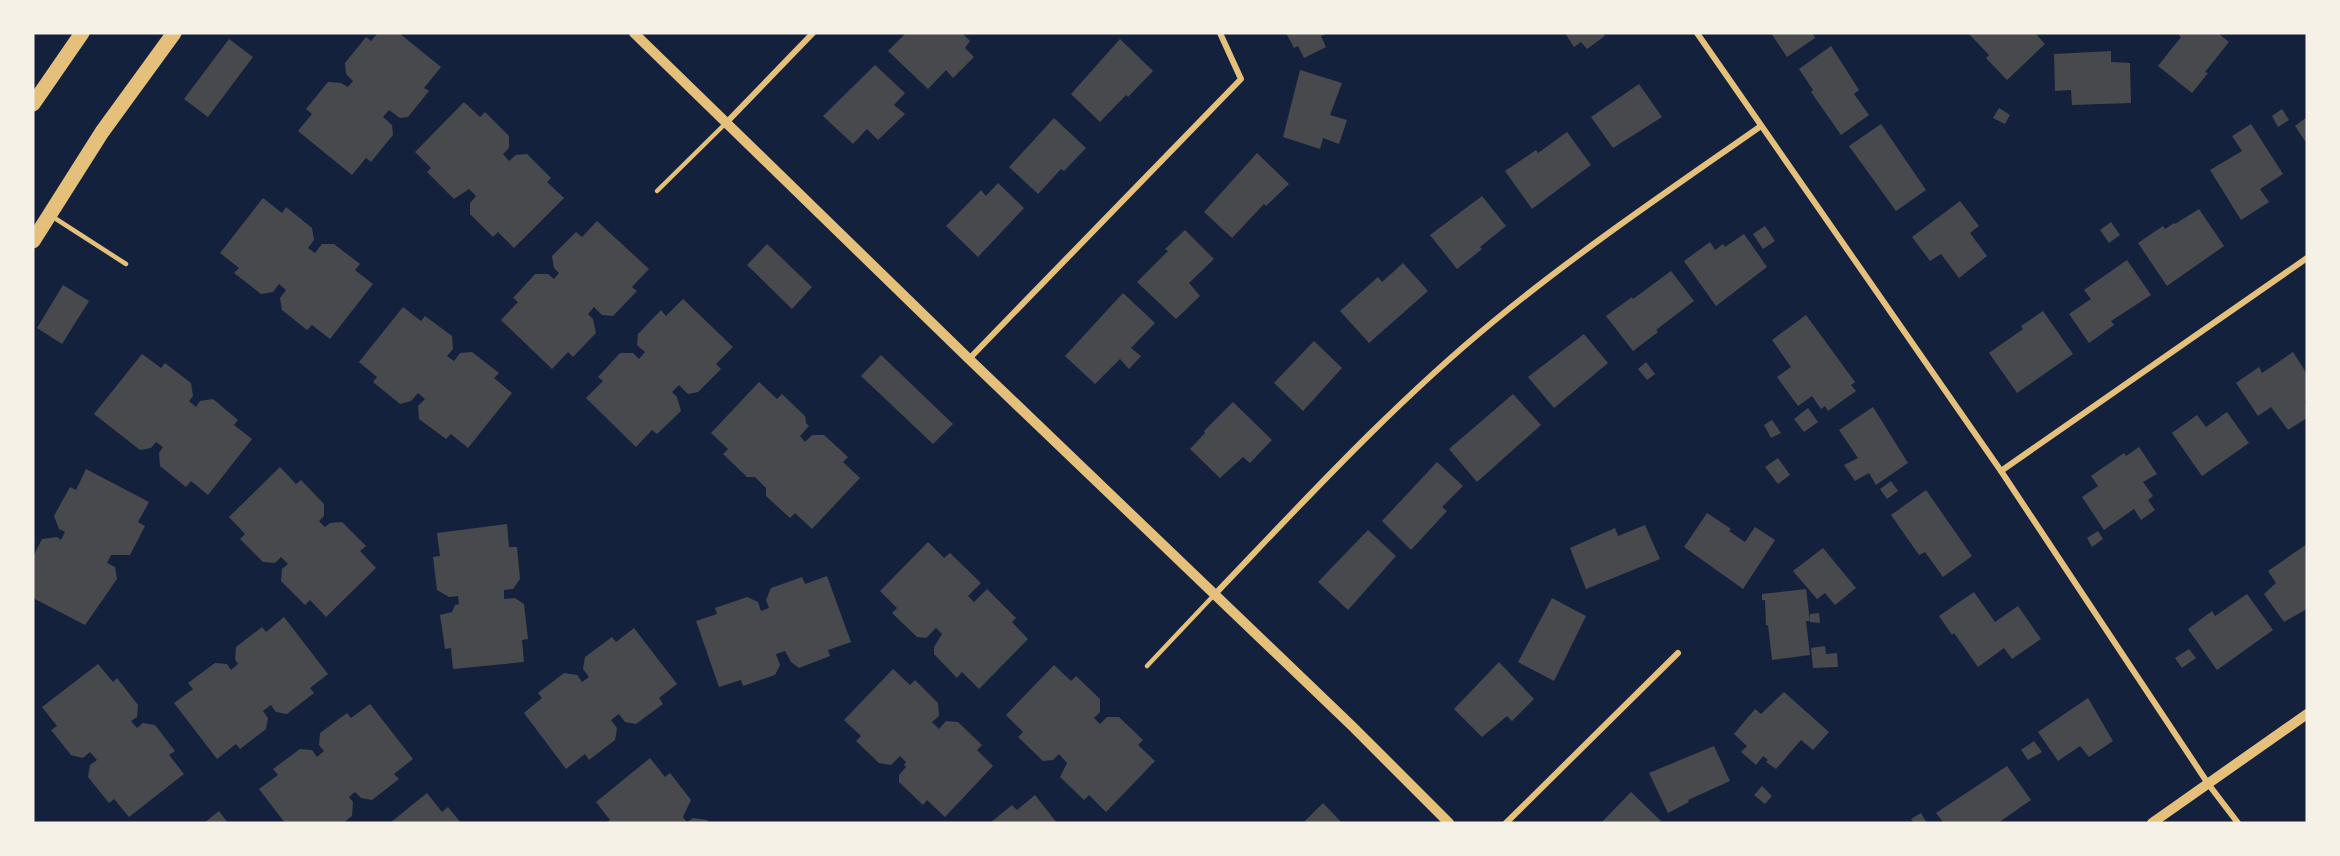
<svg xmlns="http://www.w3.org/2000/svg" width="2340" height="856" font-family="'Nunito Sans',sans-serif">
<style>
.building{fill:#48494c}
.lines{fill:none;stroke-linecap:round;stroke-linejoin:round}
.service{stroke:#e5c07b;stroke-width:4.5}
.minor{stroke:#e5c07b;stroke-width:6}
.tertiary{stroke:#e5c07b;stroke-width:10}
.primary{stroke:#e5c07b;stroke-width:15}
</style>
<rect width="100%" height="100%" fill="#14213d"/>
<g class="building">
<path d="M378,33H399L441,67L424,88L429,91L408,117L400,118L389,110L383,117L392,125L393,135L371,162L366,158L352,175L298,131L312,114L306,109L328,82L341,83L348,87L353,81L346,74L345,63L366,37L371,41Z"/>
<path d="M906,33H962L970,41L965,48L974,57L953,78L946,70L928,89L888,51Z"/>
<path d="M1286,33H1328L1321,36L1326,47L1304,58L1298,46L1294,48Z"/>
<path d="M1565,33H1602L1605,36L1587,49L1581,42L1574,47Z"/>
<path d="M1771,33H1812L1815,38L1787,57Z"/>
<path d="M1968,33H2035L2045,44L2007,80L1986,58L1989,55Z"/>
<path d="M2177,33H2218L2229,42L2205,72L2208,73L2192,93L2158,66L2181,37Z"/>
<path d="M229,39L253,57L208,117L184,99Z"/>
<path d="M1120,39L1153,71L1128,97L1126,95L1100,122L1071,94Z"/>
<path d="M1831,46L1859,90L1854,94L1869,115L1841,135L1811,92L1813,90L1799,69Z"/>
<path d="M2111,51V62L2130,63L2131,103L2072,105L2071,90L2055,91L2054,54Z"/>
<path d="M875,65L905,93L894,105L905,114L878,140L867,129L853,144L823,116Z"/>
<path d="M1300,70L1342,83L1330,115L1347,120L1339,144L1323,138L1320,149L1283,137Z"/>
<path d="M1639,84L1662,117L1613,148L1591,117Z"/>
<path d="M464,102L480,117L485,112L509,136V148L503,154L509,161L516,155L527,154L551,178L547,182L564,198L514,248L498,232L493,237L470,214V203L476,196L469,189L454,199L427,172L431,168L415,152Z"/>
<path d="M1999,108L2010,115L2005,124L1993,118Z"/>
<path d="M2282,109L2289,120L2278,127L2272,116Z"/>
<path d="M2307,117V144L2295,126Z"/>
<path d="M1054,118L1086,148L1064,171L1061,169L1038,194L1009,167Z"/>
<path d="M1881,124L1926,190L1896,211L1849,146Z"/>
<path d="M2251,124L2283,174L2260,189L2269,202L2241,220L2210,170L2242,151L2232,136Z"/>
<path d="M1567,132L1591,165L1532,209L1505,171L1536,150L1538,153Z"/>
<path d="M1257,153L1289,184L1266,206L1264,204L1232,238L1204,212Z"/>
<path d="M998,183L1024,208L978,257L946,226L981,190L986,196Z"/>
<path d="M1482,196L1506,226L1480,247L1482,249L1457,269L1430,235Z"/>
<path d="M263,198L282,213L286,207L312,228L314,240L308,248L315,253L322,244H334L360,264L355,270L373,284L330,339L312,325L307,330L282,310L280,298L286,290L279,284L273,292L261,294L234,273L239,268L220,253Z"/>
<path d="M1960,201L1979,226L1970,233L1987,256L1959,278L1941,254L1930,261L1912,237Z"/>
<path d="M2199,209L2224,246L2167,286L2138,243L2163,226L2165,229L2174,223L2175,224Z"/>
<path d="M597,221L649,269L632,287L637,291L613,316L602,315L594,307L588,314L593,319L596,333L573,357L568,352L552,369L501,320L518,302L513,298L535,274H548L554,279L559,273L554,268L552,256L576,232L582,237Z"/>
<path d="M2111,222L2120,235L2109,243L2100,230Z"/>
<path d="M1765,226L1775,241L1763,249L1753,234Z"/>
<path d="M1185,230L1214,259L1189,283L1200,296L1176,319L1137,282L1168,251L1165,249Z"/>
<path d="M1744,234L1767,267L1716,306L1684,261L1710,242L1715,250L1723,244L1725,247Z"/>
<path d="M767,244L812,287L792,309L747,265Z"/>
<path d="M2127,260L2151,295L2111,321L2114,325L2089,343L2069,314L2091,299L2084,290Z"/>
<path d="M1403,263L1428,291L1369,343L1340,311L1378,277L1382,282Z"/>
<path d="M1671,271L1694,301L1656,330L1658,332L1633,351L1606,316L1632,297L1633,299Z"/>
<path d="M63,285L89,301L62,344L37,328Z"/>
<path d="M1123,293L1155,323L1131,348L1141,356L1129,369L1120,359L1095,384L1065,356Z"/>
<path d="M683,299L733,347L716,364L721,369L698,392L688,394L679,385L672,392L677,397L681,411L657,434L652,430L636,447L586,398L603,381L598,377L620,353H633L639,359L645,352L637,345L638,334L661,310L666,316Z"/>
<path d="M403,307L421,321L425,316L452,336L453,349L447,356L454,361L460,353L472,352L499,373L494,378L512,393L468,448L451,434L446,439L419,419L418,406L425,399L418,393L411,401L400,404L373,382L377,377L359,362Z"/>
<path d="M2043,311L2073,354L2017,393L1989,353L2023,329L2021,326Z"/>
<path d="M1806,315L1855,382L1851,385L1856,391L1828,411L1825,406L1821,409L1812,396L1798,406L1777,377L1791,367L1772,340Z"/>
<path d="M1584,334L1608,363L1554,408L1528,377Z"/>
<path d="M1314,341L1342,368L1303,411L1274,383Z"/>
<path d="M2293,352L2307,374V401L2305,402L2307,406V418L2288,430L2271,407L2258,416L2236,383L2259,367L2262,373Z"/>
<path d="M142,354L161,368L165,363L191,383L193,396L189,401L196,407L200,401L213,399L238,420L234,425L252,439L208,495L191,481L186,487L160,466L159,453L163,447L156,442L151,448L140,450L94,414Z"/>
<path d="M881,355L953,424L933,444L861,376Z"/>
<path d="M1646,362L1655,374L1647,380L1638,369Z"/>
<path d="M759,382L777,399L782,394L805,416L806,423L809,426L800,436L805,442L812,435H824L848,457L843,462L860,478L812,529L795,513L790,518L766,496V488L755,477H747L723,454L728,449L711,433Z"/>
<path d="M1513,394L1541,425L1477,482L1449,449Z"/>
<path d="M1233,402L1272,440L1250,463L1243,457L1220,478L1190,449L1205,433L1204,431Z"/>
<path d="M1873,407L1908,463L1876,485L1869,473L1855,481L1844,465L1858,458L1839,430Z"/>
<path d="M1808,408L1818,422L1804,432L1794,419Z"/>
<path d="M2227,412L2249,443L2202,476L2172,433L2197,415L2206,427Z"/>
<path d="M1772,420L1781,433L1771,438L1764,425Z"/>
<path d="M2139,447L2157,474L2143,482L2153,496L2148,500L2155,510L2141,520L2134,509L2104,530L2082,497L2098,486L2091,476L2124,453L2126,456Z"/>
<path d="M1778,458L1790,475L1778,484L1765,467Z"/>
<path d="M1437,462L1463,486L1442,507L1447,511L1411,550L1382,521Z"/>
<path d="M280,467L296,484L301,480L324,504V516L319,521L325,527L330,523L342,522L366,546L360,551L376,568L326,617L310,600L305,605L281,581L282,569L288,564L281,557L275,563L263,562L240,539L245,534L229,517Z"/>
<path d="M86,469L149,502L138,522L145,526L130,555H111L107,563L115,567L117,579L85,625L33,598V557L42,539L57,537L61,540L65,532L59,529L54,516L70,487L76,490Z"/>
<path d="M1891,481L1898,491L1887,499L1880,489Z"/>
<path d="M1926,490L1972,556L1943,577L1925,552L1919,555L1891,515Z"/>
<path d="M1707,513L1731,529L1729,531L1745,542L1755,527L1775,540L1743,589L1684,547Z"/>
<path d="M507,524L509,547H517L520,579L513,589L504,590V599L515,598L524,604L528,639L522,640L524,662L453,669L451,648L445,649L440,615L452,612L455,605L459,604L458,596L449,597L437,590L433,557L440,556L437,533Z"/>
<path d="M1645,525L1660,559L1586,589L1570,548L1615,528L1618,536Z"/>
<path d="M1368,530L1396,556L1348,610L1318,582Z"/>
<path d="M2098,531L2103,539L2092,547L2087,538Z"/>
<path d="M928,542L944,558L950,553L981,583L968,596L974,602L987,589L1016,618L1012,622L1028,639L979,689L962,672L957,678L934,654V647L942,634L936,628L926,638L917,637L892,613L897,608L880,591Z"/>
<path d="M2307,544V609L2284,622L2264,594L2276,583L2268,571Z"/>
<path d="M1823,548L1856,588L1835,605L1825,593L1817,599L1793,571Z"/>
<path d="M827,576L851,642L828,650L830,656L799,668L791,662L785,651L776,654L780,665L775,675L743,686L741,680L719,687L696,621L717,614L715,608L747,597L758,602L761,611L769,608L766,600L771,588L802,577L805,584Z"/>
<path d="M1806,589L1810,621H1806L1810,655L1772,660L1768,625L1766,626L1765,600H1762V594Z"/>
<path d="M1974,592L1995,622L2018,606L2041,639L2012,659L2004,648L1978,667L1954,633L1952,635L1939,616Z"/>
<path d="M2247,594L2273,630L2217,670L2188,629L2212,611L2215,616Z"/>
<path d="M1552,598L1586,616L1554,681L1518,662Z"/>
<path d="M1819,613L1820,623L1810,622V614Z"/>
<path d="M284,617L328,674L310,688L314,693L287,714L276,712L271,705L263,711L268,718L266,729L240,749L236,744L217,759L174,703L193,689L188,683L215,663L227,664L231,670L238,664L235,659L236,647L262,627L266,632Z"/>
<path d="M634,628L677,684L659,698L663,704L636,724L625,722L619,714L611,720L617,728L615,740L589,760L585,754L566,769L524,713L542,698L538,693L564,673L577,675L582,682L589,677L583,669L585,657L612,637L616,642Z"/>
<path d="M1825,646L1826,654L1837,653L1838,667L1813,668L1811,648Z"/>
<path d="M2189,649L2196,658L2182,668L2175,658Z"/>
<path d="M1499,662L1534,699L1512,721L1507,716L1482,737L1454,709Z"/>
<path d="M98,664L113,682L117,678L138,705L137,717L131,721L137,728L143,723L155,725L175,751L169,755L184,774L129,817L114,799L109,803L88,777L90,765L97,760L90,752L83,758L71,755L51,730L57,726L42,707Z"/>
<path d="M1054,665L1071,681L1076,676L1100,699V712L1094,718L1100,724L1107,717H1119L1143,740L1138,745L1155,761L1106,812L1089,795L1084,800L1060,777L1067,763L1059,754L1053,760L1043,761L1018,737L1023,732L1006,715Z"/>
<path d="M893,669L910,685L915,680L938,703L939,716L932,722L939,729L946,721L958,722L982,745L977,750L993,766L945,817L927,800L923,805L899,782V775L906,767L904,765L906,762L900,756L891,765L879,763L856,741L861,736L844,720Z"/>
<path d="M1784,692L1829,732L1813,750L1801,740L1776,769L1766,762L1768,760L1763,756L1756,765L1741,752L1747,746L1734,734L1755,709L1761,714Z"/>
<path d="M2088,698L2113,741L2089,757L2080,746L2058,761L2038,732Z"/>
<path d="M370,704L413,759L394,774L399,779L372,800L361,798L355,792L349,797L353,802L352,816L343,823H285L259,789L278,775L273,769L300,749L312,750L317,757L324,751L319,745L320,733L347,713L351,718Z"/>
<path d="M2034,741L2042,752L2028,760L2021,750Z"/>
<path d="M1714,746L1730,781L1688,800L1689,802L1668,813L1649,773Z"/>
<path d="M650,758L665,777L670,773L691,800L683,817L687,822L693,818L707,820L710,823H606L610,820L596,802Z"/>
<path d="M2007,766L2031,800L1998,823H1944L1936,813Z"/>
<path d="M1762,786L1772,796L1765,804L1754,795Z"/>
<path d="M1631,792L1661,821L1659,823H1601Z"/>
<path d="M427,793L442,812L448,807L461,823H390Z"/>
<path d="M1035,795L1057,823H990L1012,805L1017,810Z"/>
<path d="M1323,803L1342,823H1303Z"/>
<path d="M219,811L228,823H204Z"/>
<path d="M1921,813L1927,823H1914L1911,819Z"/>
</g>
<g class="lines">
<g class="service">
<path d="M657,191L727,122"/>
<path d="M53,217L126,264"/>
<path d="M1147,666L1215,594"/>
</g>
<g class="minor">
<path d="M1697,33L2001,471L2209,785L2238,823"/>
<path d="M727,122L813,33"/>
<path d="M969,359L1241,79L1220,33"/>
<path d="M2001,471L2307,258"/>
<path d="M1215,594C1305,500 1393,404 1494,321C1579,251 1671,189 1761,126"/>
<path d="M1506,823L1678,653"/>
</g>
<g class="tertiary">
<path d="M634,33L969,359L1352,726L1449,823"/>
<path d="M2152,823L2307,714"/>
</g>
<g class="primary">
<path d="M33,104L82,33"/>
<path d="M33,241L102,132L174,33"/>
</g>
</g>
<rect width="2340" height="856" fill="none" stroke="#f6f1e7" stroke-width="69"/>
</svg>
